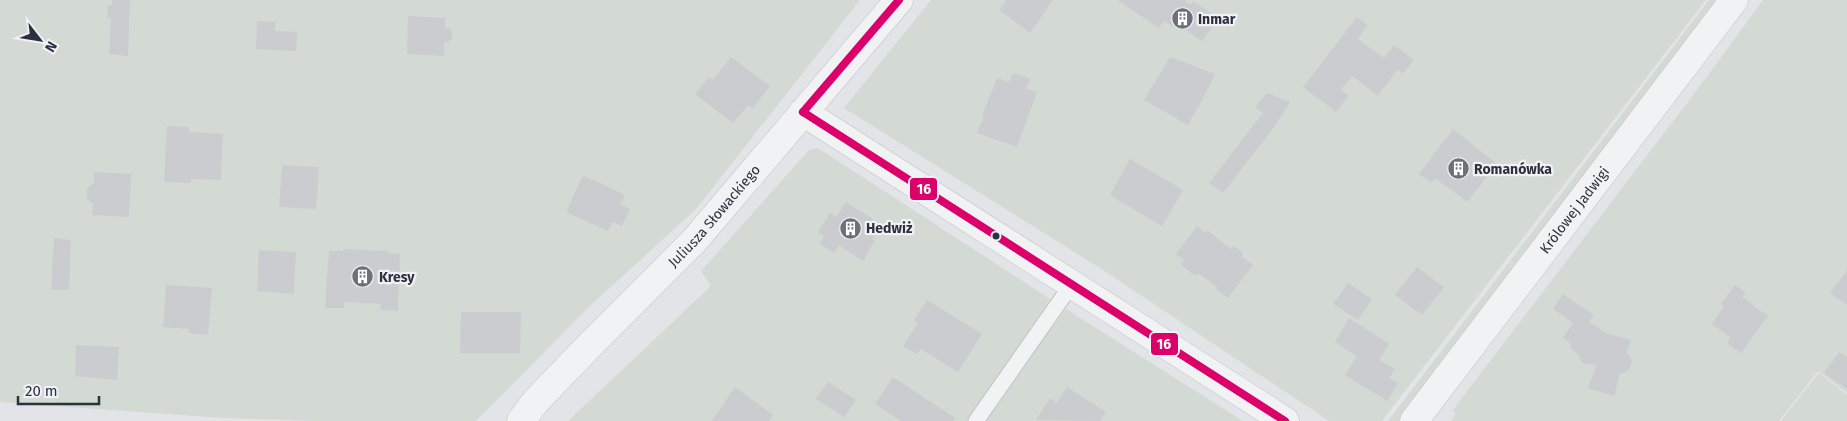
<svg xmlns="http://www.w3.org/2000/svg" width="1847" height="421" font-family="'Fira Sans',sans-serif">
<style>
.green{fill:#d2dad3}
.building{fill:#cbcccf}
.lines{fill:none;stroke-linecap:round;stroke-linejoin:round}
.lane-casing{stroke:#c1c2c5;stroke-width:17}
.street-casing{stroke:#c1c2c5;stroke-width:29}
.lane{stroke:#f1f2f4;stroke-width:15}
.street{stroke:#f1f2f4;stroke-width:28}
.bus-1-casing{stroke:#f0f2f6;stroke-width:11}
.bus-1{stroke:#dc006a;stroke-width:8}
.bus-dot{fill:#2b313e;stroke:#f0f2f6;stroke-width:2}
.labels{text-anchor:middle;stroke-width:4.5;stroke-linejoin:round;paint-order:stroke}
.poi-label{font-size:14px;font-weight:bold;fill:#2b313e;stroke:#f0f2f6;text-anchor:start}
.street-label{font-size:14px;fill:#2b313e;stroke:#f0f2f6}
.line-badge{stroke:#f0f2f6;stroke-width:2}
.badge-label{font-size:14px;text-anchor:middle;font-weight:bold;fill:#fff}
</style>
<rect width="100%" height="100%" fill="#e2e4e7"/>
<g class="green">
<path d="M0,0H860L696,209L592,304L476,421H314L224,418L0,402Z"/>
<path d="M931,0H1706L1382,421H1329L1103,270L844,108Z"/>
<path d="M1709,0H1721L1576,187L1399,421H1388Z"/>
<path d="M1763,0H1847V393L1818,371L1779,421H1451L1456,414L1452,411L1700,86Z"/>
<path d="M818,148L1050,299L1033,325L1051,329L1066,309L1243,421H568L711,286L701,271L809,150Z"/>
<path d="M1819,373L1847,395V421H1781Z"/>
</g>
<g class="building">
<path d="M112,0H130L128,56L109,54L111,18H107L108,5H112Z"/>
<path d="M1006,0H1053L1030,33L999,10Z"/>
<path d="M1117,0H1184L1191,5L1193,1L1218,18L1202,41L1179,26L1177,29L1164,21L1159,28Z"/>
<path d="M408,16L445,18V28H449L452,32V39L448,42H444V56L407,54Z"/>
<path d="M1357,17L1367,25L1358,39L1384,58L1394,45L1414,60L1403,74L1398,69L1378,96L1352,76L1341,90L1348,96L1336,112L1303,87Z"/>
<path d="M257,21L275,22V31L297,32L296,51L256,49Z"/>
<path d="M731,57L770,86L753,108L748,105L733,123L695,94L709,77L713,80Z"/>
<path d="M1170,57L1215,74L1207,91L1188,125L1144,100Z"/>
<path d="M1013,73L1030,79L1026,89L1037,92L1017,147L977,133L984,116H982L997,78L1009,82Z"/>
<path d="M1267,93L1290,102L1275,126L1223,193L1209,183L1263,113L1255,107Z"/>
<path d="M167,126L189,127V132L223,134L221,180L191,179V183L164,182Z"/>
<path d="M1453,129L1497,164L1467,202L1435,178L1431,183L1419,174Z"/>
<path d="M1130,159L1183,190L1162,226L1110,195Z"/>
<path d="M282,165L319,167L316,209L279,207Z"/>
<path d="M94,172L131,174L129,217L92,215L93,204L87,199V188L94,183Z"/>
<path d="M583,175L625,195L620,204L630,209L622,226L612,222L608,231L566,212Z"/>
<path d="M846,202L882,225L872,240L875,241L863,261L839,245L834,253L820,244L824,236L818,232L830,213L836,217Z"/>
<path d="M1197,226L1205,232L1207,230L1231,249L1234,246L1243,253L1241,256L1253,265L1228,298L1216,289L1217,287L1198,273L1196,276L1181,265L1184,260L1176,254Z"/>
<path d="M54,238L71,240L69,290H51Z"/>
<path d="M343,249L387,251V253L400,254L398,311L380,310L381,304L344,302V308H325L329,251H343Z"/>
<path d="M259,250L296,252L294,294L257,291Z"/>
<path d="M1417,267L1444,287L1422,315L1395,295Z"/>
<path d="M1847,270V305L1830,293Z"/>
<path d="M1348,283L1372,299L1358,320L1333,304Z"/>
<path d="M166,285L212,288L208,335L189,333V329L163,327Z"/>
<path d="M1735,285L1746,293L1742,297L1768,316L1741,353L1727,343L1731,338L1712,324L1724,306L1721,304Z"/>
<path d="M1563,294L1594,315L1589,322L1608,334L1631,340L1626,353L1628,354L1632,361L1629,370L1622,374L1620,373L1614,396L1588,388L1597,365L1585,364L1581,361L1579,355L1571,349L1570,343L1563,338L1573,323L1553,309Z"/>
<path d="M927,300L982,334L958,372L921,349L917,354L903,346L918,323L914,320Z"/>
<path d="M461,312H521L520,353H460Z"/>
<path d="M1349,318L1389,344L1379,360L1395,369L1389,378L1398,383L1387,401L1345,375L1357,356L1335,342Z"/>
<path d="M76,345L119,347L117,380L75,376Z"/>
<path d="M1839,352L1847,357V389L1824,373Z"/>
<path d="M893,377L955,418L953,421H901L875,404Z"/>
<path d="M828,382L856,400L844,417L816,399Z"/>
<path d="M735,387L773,415L769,421H712Z"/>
<path d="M1067,387L1106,412L1100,421L1036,420L1050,398L1057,403Z"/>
</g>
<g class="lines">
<defs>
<path id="lane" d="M976,421L1072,284"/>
<g id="street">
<path d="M803,112L1285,421"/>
<path id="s1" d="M521,421L536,401L587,348L694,241L899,0"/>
<path id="s2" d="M1414,421L1734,0"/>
</g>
</defs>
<use href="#lane" class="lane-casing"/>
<use href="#street" class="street-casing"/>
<use href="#lane" class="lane"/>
<use href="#street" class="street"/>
<defs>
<g id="bus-1">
<path d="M803,112L1285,421"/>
<path d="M803,112L899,0"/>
</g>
</defs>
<use href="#bus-1" class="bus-1-casing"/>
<use href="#bus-1" class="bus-1"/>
</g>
<defs>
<symbol id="building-disc" viewBox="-11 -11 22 22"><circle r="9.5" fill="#6b7079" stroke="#f0f2f6"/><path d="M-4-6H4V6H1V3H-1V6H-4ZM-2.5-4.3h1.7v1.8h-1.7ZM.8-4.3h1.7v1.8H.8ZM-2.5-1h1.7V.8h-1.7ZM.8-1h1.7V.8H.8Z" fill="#fff"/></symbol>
</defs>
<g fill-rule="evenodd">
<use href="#building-disc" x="1170" y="6" width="25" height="25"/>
<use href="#building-disc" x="1446" y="156" width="25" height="25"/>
<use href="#building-disc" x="838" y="216" width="25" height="25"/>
<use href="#building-disc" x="350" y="264" width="25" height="25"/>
</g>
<circle class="bus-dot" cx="996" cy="236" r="4.5"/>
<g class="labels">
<g class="poi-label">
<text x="1198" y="24">Inmar</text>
<text x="1474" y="174">Romanówka</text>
<text x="866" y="233">Hedwiż</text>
<text x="379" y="282">Kresy</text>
</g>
<g class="street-label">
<text dy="5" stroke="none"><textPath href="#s2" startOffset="265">Królowej Jadwigi</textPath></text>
<text dy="5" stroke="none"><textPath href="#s1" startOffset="282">Juliusza Słowackiego</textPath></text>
</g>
</g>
<g class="line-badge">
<rect x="909" y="177" width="29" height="24" rx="5" fill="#dc006a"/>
<rect x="1150" y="332" width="29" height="24" rx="5" fill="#dc006a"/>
</g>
<g class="badge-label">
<text x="924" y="194">16</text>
<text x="1164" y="349">16</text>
</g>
<g transform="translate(40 40) rotate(121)" stroke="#f0f2f6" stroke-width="4" paint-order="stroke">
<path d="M0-4L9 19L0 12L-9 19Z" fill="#2b313e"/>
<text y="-8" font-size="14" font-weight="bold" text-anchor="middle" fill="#2b313e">N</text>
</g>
<path d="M18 396v8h81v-8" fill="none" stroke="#2b313e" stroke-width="2.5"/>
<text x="25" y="396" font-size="15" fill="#2b313e" stroke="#f0f2f6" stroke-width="4" paint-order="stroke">20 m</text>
</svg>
